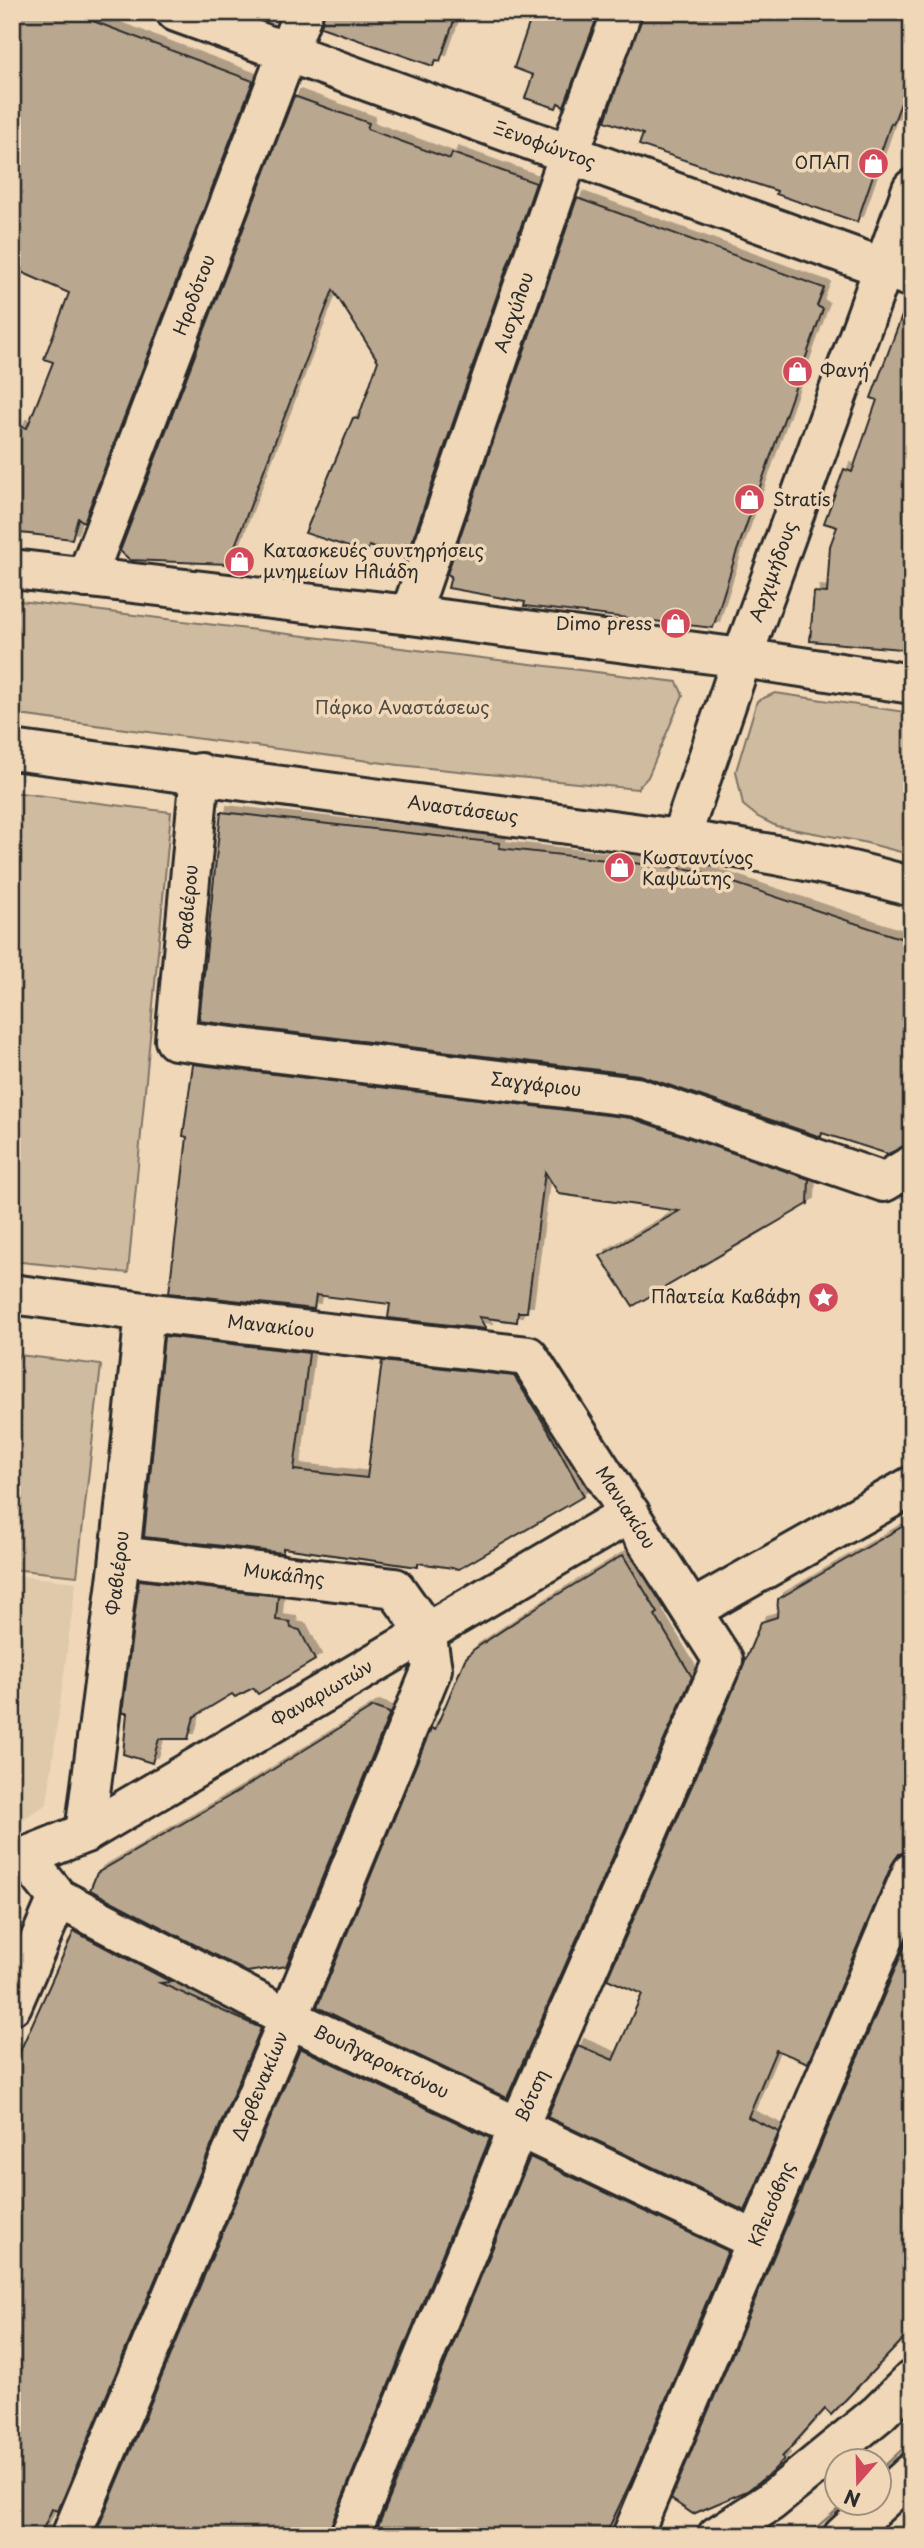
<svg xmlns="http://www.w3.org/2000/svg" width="924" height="2548" font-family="'Playpen Sans',sans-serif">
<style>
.built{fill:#dfc9ab}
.green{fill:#cfbba0;stroke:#7d7366;stroke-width:2}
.building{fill:#b9a790;stroke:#2b2b2b;stroke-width:2;filter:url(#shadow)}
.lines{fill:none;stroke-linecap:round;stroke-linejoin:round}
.minor-casing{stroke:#2b2b2b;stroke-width:44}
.tertiary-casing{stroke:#2b2b2b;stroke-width:44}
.primary-casing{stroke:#2b2b2b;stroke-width:44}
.minor{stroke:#efd7b7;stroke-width:38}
.tertiary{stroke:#efd7b7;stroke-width:38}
.primary{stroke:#efd7b7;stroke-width:38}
.labels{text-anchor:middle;stroke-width:7;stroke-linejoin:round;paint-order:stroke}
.street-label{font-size:18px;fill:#2b2b2b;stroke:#efd7b7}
.poi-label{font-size:18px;fill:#2b2b2b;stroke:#efd7b7;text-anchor:start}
.park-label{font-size:18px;fill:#4c4842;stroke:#efd7b7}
</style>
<defs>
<filter id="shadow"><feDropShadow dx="6" dy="-6" stdDeviation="0" flood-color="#0004"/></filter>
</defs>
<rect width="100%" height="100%" fill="#efd7b7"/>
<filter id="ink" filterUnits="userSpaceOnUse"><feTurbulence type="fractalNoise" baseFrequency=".0143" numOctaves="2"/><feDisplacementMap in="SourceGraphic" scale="14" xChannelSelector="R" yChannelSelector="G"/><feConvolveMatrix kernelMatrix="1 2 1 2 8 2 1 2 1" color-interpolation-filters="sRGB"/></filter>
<g filter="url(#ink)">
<path class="built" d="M12,1575L76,1582L47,1804L12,1826Z"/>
<g class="green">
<path d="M12,600L677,682L683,695L648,777L637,789L399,765L12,714Z"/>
<path d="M775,693L912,713V855L863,842L776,826L758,817L743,805L736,771L757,701Z"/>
<path d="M12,792L171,812L128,1273L12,1261Z"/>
<path d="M19,1355L101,1365L77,1576L12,1569V1369Z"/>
<path d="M912,2440V2450L879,2481V2471Z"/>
<path d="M845,2503H855L817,2536H806Z"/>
</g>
<g class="building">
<path d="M12,12H69L253,81L84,522L78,518L72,539L12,532V445L20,426L27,428L53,362L44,359L69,293L12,268Z"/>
<path d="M324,12H457L440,61L436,60L433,66L321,27Z"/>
<path d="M533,12H599L564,106L558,103L556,108L525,98L533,75L514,68Z"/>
<path d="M643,12H912V74L893,124L891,123L857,222L776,194L777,191L639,145L643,134L605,121Z"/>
<path d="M294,96L369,123L367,129L450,159L452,153L536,183L406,559L369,546L367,553L305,533L353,418L358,419L378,361L333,290L228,564L130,560L120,551Z"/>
<path d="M577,198L824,288L817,306L823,309L736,554L713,628L524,606L525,602L448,588L451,576L447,574Z"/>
<path d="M908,300H912V650L810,641L814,592L827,593L830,546L837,527L824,523L844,469L852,472L877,400L871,398Z"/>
<path d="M221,812L500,843L499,848L695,870L912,942V1143L888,1154L822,1133L821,1137L639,1075L199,1021Z"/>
<path d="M193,1064L631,1118L809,1179L808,1204L633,1306L600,1256L679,1211L559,1194L545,1172L527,1312H518L517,1322L479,1317L486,1329L388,1318L390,1304L316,1295L314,1309L169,1293L187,1137L183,1136Z"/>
<path d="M164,1336L309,1353L294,1470L367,1478L382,1361L514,1376L548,1430L584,1496L459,1569L418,1563V1567L283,1548V1553L144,1537Z"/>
<path d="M912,1521V1851L899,1854L892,1864L808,2063L776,2050L748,2117L779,2132L745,2211L547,2117L578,2045L613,2060L642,1994L607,1979L719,1724L761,1622L777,1617L778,1599Z"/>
<path d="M623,1555L658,1613L655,1615L692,1677L507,2098L317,2007L431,1728L435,1730L465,1659L473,1650L537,1607Z"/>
<path d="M139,1580L278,1596L276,1620L290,1622L291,1628L300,1630L315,1660L258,1694L253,1688L235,1697L232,1694L194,1717L188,1739H159L152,1763L123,1754L127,1713H122Z"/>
<path d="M373,1707L390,1713L286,1966L247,1972L90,1890L97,1873L240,1790Z"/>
<path d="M912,1929V2330L831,2415L825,2409L782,2457L784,2459L772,2472L747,2491L693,2514L671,2499Z"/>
<path d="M74,1931L171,1982L160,1983L261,2028L58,2511L52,2509L40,2536H12V2069Z"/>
<path d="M300,2048L490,2138L330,2528L329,2536H117L98,2528Z"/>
<path d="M530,2157L728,2251L634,2475L605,2536H374Z"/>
</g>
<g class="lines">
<defs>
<g id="minor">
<path id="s1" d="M176,12L912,278"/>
<path d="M12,569L410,615L742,658L912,684"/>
<path id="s2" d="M86,578L303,12"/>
<path id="s3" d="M410,615L569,154L622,12"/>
<path id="s4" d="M200,773L175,1040L636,1097L884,1182L912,1165"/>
<path id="s5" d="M12,1294L145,1312L528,1356L723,1660L518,2128L350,2536"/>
<path d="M692,1610L912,1486"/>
<path id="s6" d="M85,1833L119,1566L145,1312"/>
<path id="s7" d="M25,1857L58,1898L289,2018L755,2240"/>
<path id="s8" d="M12,1865L25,1857L85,1833L630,1513"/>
<path d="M12,2005L58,1898"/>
<path id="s9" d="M71,2536L289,2018L432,1669L426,1632L395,1588L120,1556"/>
<path id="s10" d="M632,2536L912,1872"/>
</g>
<g id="tertiary">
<path id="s11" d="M12,750C187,772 362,796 537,820C662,837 790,851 912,887"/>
<path id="s12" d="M680,840L742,658L912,189"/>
</g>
<g id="primary">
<path d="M717,2536L770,2502L879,2413L912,2380"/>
<path d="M843,2536L912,2473"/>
</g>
</defs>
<use href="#minor" class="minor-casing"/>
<use href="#tertiary" class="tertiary-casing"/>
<use href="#primary" class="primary-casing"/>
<use href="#minor" class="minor"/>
<use href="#tertiary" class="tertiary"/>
<use href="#primary" class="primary"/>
</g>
</g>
<defs>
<symbol id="shop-disc" viewBox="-11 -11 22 22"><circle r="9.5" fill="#d1495b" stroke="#efd7b7"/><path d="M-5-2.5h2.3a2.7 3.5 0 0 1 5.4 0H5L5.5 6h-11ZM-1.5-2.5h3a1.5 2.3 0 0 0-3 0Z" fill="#fff"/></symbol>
<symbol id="sight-disc" viewBox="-11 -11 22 22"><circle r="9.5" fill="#d1495b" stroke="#efd7b7"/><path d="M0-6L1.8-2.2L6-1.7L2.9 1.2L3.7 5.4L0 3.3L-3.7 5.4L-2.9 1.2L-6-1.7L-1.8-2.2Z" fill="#fff"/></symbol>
</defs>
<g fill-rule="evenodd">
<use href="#shop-disc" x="856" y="146" width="35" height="35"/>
<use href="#shop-disc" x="780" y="354" width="35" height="35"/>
<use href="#shop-disc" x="732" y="482" width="35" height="35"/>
<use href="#shop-disc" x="222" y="544" width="35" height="35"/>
<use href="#shop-disc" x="658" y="606" width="35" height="35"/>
<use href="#shop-disc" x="602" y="850" width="35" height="35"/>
<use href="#sight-disc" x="806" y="1280" width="35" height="35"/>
</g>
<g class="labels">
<g class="street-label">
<text dy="6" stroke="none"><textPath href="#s1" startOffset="392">Ξενοφώντος</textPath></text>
<text dy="6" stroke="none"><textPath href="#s2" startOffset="303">Ηροδότου</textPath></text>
<text dy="6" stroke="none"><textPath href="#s3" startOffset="320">Αισχύλου</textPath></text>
<text dy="6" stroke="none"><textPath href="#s12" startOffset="284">Αρχιμήδους</textPath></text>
<text dy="6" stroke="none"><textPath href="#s11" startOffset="455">Αναστάσεως</textPath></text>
<text transform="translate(188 907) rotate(-85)" y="6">Φαβιέρου</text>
<text dy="6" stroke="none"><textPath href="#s4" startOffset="632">Σαγγάριου</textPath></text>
<text dy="6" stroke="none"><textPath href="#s5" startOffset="261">Μανακίου</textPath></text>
<text dy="6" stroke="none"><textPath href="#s5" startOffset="700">Μανιακίου</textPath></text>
<text dy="6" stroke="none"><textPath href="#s6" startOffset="262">Φαβιέρου</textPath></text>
<text transform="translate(284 1575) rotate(7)" y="6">Μυκάλης</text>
<text dy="6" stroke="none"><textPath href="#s8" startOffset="355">Φαναριωτών</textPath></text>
<text dy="6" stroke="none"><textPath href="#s7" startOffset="415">Βουλγαροκτόνου</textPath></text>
<text dy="6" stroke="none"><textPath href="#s9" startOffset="488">Δερβενακίων</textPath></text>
<text transform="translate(532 2096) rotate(-66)" y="6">Βότση</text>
<text dy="6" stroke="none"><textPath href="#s10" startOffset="360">Κλεισόβης</textPath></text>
</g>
<g class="poi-label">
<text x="850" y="169" text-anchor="end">ΟΠΑΠ</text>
<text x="820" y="377">Φανή</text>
<text x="773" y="506">Stratis</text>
<text x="263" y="557">Κατασκευές συντηρήσεις<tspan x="263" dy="21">μνημείων Ηλιάδη</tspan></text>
<text x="652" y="630" text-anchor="end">Dimo press</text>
<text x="642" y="864">Κωσταντίνος<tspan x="642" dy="21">Καψιώτης</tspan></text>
<text x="801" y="1303" text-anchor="end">Πλατεία Καβάφη</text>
</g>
<g class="park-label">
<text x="402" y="714">Πάρκο Αναστάσεως</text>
</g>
</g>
<rect width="924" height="2548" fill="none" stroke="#efd7b7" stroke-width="42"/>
<rect x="21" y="21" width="882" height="2506" fill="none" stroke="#2b2b2b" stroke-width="2.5" filter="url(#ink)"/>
<g transform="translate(858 2482) rotate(200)"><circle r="33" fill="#efd7b7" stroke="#a1927f" stroke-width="2"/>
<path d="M0-5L12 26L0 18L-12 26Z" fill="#d1495b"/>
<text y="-10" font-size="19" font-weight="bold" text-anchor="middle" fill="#2b2b2b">N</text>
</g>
</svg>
